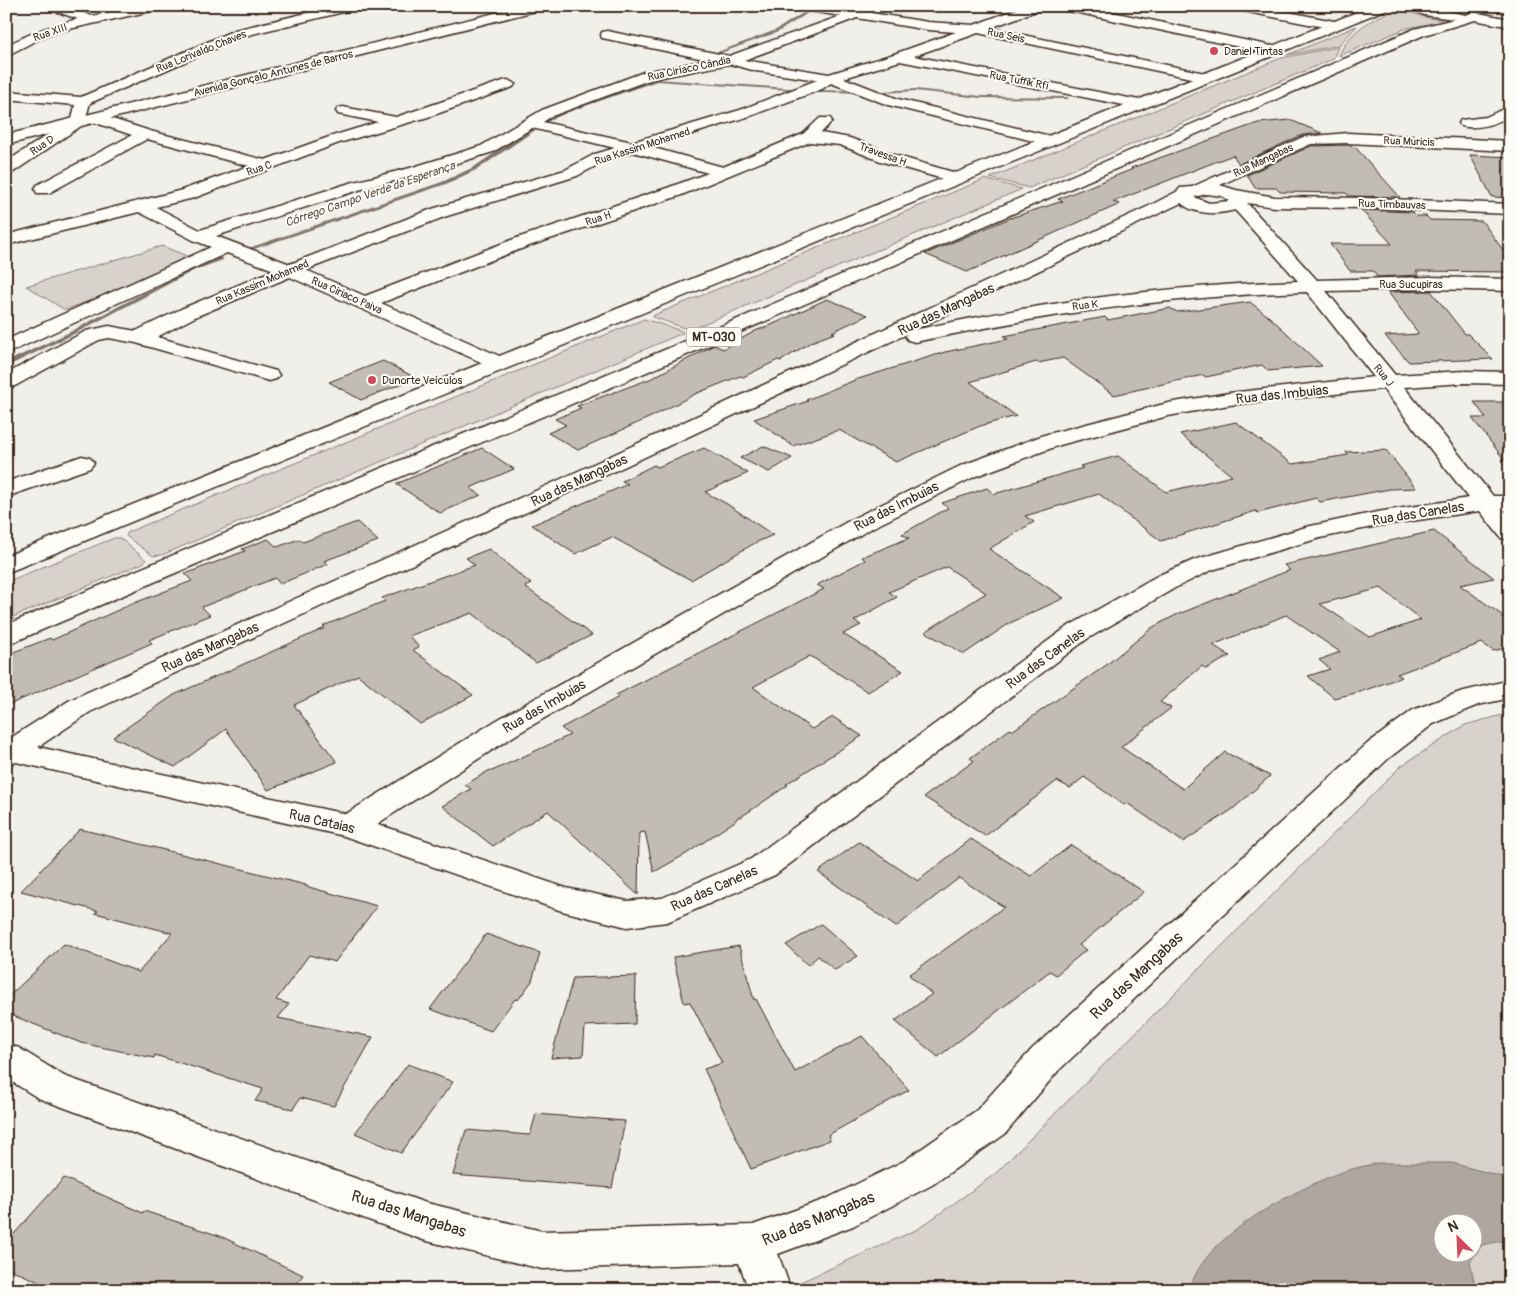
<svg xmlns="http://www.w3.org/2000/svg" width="1516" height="1296" font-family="Pangolin,sans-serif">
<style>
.green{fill:#d7d2cc;stroke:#897e75;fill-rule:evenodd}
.water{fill:#aea69f;stroke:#80746b;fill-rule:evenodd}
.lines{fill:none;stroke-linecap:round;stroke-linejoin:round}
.stream{fill:#80746b;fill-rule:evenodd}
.building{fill:#c1bcb4;stroke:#3b2a1e;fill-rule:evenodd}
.minor-casing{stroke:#3b2a1e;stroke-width:3}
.major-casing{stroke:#3b2a1e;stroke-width:3}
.minor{fill:#fdfcf7;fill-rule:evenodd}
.major{fill:#fdfcf7;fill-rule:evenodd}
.poi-dot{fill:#d1495b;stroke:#fdfcf7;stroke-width:2}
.labels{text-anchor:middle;stroke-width:4;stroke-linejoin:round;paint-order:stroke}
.far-street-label{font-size:11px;fill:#3b2a1e;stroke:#fdfcf7}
.far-poi-label{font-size:11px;fill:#3b2a1e;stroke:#fdfcf7;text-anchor:start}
.far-water-label{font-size:12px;font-style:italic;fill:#63554b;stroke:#fdfcf7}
.shield{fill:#fdfcf7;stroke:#75695f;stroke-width:1}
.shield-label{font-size:12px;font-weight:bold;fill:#3b2a1e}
.street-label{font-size:14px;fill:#3b2a1e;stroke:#fdfcf7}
.near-street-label{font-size:16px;fill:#3b2a1e;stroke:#fdfcf7}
</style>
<rect width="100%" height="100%" fill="#f1efea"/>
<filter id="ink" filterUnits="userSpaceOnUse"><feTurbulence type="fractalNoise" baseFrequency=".02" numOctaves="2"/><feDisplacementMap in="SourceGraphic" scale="10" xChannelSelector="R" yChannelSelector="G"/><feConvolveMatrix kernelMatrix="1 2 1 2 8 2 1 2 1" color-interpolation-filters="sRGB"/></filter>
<g filter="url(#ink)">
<g class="green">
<path d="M1423,6H1488V9C1470,21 1442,10 1423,6Z"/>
<path d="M1398,9L1425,17L1447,21L1407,28L1339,56C1349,30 1373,18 1398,9Z"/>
<path d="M1357,26L1339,45L1287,55Z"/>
<path d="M1338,47L1333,59L1029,188L990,178L1281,58Z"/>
<path d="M985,179L1022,189L694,328H684L653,317L654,315Z"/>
<path d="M162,246L197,260L65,310L26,286Z"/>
<path d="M644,319L682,331L683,333L162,555L153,556L126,536L128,532Z"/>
<path d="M114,538H120L146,560L143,563L6,620V582Z"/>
<path d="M1510,713V1290H759L796,1284L918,1229L995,1174L1401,766L1465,725ZM1444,1224H1474V1254H1444Z"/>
</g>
<path class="water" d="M1377,1163H1452L1510,1179V1241L1506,1240L1482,1245L1470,1262L1476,1290H1190C1201,1239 1285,1196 1329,1177C1344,1170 1361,1167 1377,1163ZM1444,1224H1474V1254H1444Z"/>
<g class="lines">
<g class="stream">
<path d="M814,6H819L778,32L718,54L715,53L776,30Z"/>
<path d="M657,79L816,90L884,91L915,89L981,96L1067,97L1069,98L1067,99L981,98L915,91L884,93L816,92L657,81L568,112L547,122L478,169L446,184L251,250L246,249L442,182L474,167L543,120L564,110Z"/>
<path d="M221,257L223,258V260L195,270L74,334L6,367V362L70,332L191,268Z"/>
</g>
</g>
<g class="building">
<path d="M1290,120L1322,133L1302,135L1239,164L1233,155L1113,202L1120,204L967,272L925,254L1010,218L1063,201L1058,199L1133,169L1131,168L1258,123Z"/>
<path d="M1349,145L1356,148L1400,197L1349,196L1346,193L1280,192L1276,188H1255L1247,175L1311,146Z"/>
<path d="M1470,155L1510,157V198L1492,197Z"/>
<path d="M1361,210L1412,212L1416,216H1426L1430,220L1482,221L1503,250H1510V272L1416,271L1419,275L1377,277L1373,271H1350L1330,244H1392Z"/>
<path d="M1431,291L1465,334H1468L1493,359L1409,362L1385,336L1419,334L1388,292Z"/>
<path d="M827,299L868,315L832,332L835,333L811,342L781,361L778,360L743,377L740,376L695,394L653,416L578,450L548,433L566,425L555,419L581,408L577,406L650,379L714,345L723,349L757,330L767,327Z"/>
<path d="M1250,302L1273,320L1322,366L1268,371L1262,365L1206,377L1203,375L1114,395L1063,358L1038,363L1036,362L970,382L1016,416L980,426L896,462L839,430L793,446L754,419L808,401L806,400L855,380L945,352L1008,339L1004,336L1105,317L1108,320L1170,308L1177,312Z"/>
<path d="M383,361L416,378L361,400L329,382Z"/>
<path d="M1474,402H1510V467L1472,418H1486Z"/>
<path d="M1236,422L1292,464L1348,455L1346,452L1386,450L1416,488L1390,489L1320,502L1316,498L1258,513L1256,511L1161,541L1099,494L1025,516L1034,522L989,549L1064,598L1010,623L964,654L925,632L986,593L947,567L889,592L897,597L854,621L861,625L843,634L903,671L868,692L810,656L753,687L812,729L833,717L862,736L786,784L788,785L741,817L739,816L735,821L686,854L654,872L645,832L639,833L638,895L548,811L493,846L442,806L471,789L465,785L490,770L492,771L570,735L561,728L619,697L616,695L824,589L817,585L865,560L862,557L909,538L902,534L948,508L942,503L987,488L994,494L1083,468L1080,466L1118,456L1166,492L1232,476L1180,434Z"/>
<path d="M763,446L792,458L769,472L740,458Z"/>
<path d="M482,448L514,469L470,488L481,495L440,513L396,484Z"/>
<path d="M704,448L748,473L705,492L727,504L773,535L755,543L691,580L612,537L575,554L532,525L628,484L622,481L654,465L658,467Z"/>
<path d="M357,522L378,541L324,561L328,564L280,584L275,578L202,607L210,615L149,640L152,643L6,706V655L50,638L52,640L129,605L192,581L185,574L245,551L242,549L268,539L277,547L299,539L303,542Z"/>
<path d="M1434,531L1494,578L1460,585L1510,621V647L1493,651L1482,643L1397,674L1402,677L1360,692L1334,698L1308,676L1330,669L1319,660L1340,652L1286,615L1213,645L1230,656L1206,669L1202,666L1160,702L1171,708L1121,747L1183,789L1225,752L1270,776L1233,809L1183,842L1127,803L1124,805L1084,777L1070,788L1057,781L985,836L924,797L974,761L970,758L1010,729L1012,731L1105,666L1153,627L1176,615L1290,570L1284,565ZM1381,588L1421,620L1370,637L1320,604Z"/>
<path d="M489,549L531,584L525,587L592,635L536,663L472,613L409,636L419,647L413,650L473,695L420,724L358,675L294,705L337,762L268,790L226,729L175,767L113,737L174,695L325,628L323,626L385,601L382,598L475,565L466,558Z"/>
<path d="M80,829L306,885L305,886L377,906L335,962L309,955L276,1000L289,1004L278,1018L373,1037L334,1106L300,1098L293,1109L255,1101L263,1089L155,1055L154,1058L81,1043L6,1013V999L64,944L139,972L172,933L95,913L98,911L21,891Z"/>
<path d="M971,839L1031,876L1071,845L1144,892L1079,945L1086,950L1056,975L1050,971L938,1057L895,1021L932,994L909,975L1004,907L959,878L896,927L818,872L859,842L918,881Z"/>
<path d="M821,924L858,956L835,970L818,956L808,965L786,945Z"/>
<path d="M486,934L540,953L532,981L518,1000L515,999L491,1031L430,1009Z"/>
<path d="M739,946L754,1000L756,999L795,1072L862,1036L909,1090L828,1135L830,1140L751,1169L704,1069L722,1063L690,1002L684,1003L673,957Z"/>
<path d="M636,976L635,1024L585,1026L583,1056L551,1058L573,978Z"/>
<path d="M408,1064L453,1082L401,1153L355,1133Z"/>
<path d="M536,1114L625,1121L612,1188L453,1175L466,1130L530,1135Z"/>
<path d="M64,1178L143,1213L144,1211L220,1236L303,1275L292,1290H56L6,1267V1243Z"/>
</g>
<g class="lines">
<defs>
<g id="minor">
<path d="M47,6H65L92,16L138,6H162L156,10L60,31L39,39L6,56V46C30,33 52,25 78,19L49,9Z"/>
<path d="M336,6H358L356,9L244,36L90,103L84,124L12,173L6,175V162L72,119L75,105L6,99V91L81,97L235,30Z"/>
<path d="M798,6H828L855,10L867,6H885L871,13L928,22L974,25L1025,6H1043L1041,9L990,28L1205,73L1212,77L1205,81L978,33L914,56L1139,100L1144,101L1146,104L1144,107L1139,108L900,61L844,78L898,99L1054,137L1057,140L1054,143L1049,145L888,105L831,83L822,89L750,116L650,147L723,167L803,134L820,118H830L832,121L821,133L850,138L894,155L963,175L965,178L963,181L957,183L883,162L840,145L810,142L679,196L526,247L381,303L506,359L509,363L506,367L499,369L492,367L290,277L195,317L157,337L276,371L279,375L276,379L269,381L136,343L109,338L99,340L13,387L6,389V374L86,331L109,326L136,331L181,309L274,270L227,253L6,354V340L211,247L193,240L139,212L6,245V235L182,190L249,166L147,139L49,193H37L35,189L37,185L132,135L90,121L88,118L90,115H100L150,131L265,160L329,137L378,122L338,114L336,111L338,108L343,107L396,117L503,81L508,80L515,84L513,87L428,117L339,143L194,198L156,207L200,230L350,183L410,168L481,146L542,110L644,72L709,60L602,38L601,35L602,32L607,31L729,56L841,16L804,10ZM857,18L928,30L956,32L894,54L829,74L744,60ZM730,64L756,71L817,80L740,110L632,142L543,122L552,116L652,79ZM532,128L615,148L595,154L565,170L432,209L290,264L216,236L362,189L422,174L493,152ZM633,152L708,173L667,188L514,239L365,296L306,270L444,217L577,176L607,160Z"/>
<path d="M1059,6H1084L1272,46L1279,50L1272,54L1065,10Z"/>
<path d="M1232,6H1258L1334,21L1340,25L1334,29L1238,10Z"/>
<path d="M1510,106V116C1495,124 1478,130 1461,126L1459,123L1461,120L1486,117Z"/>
<path d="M1348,133L1510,141V151L1348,143L1311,144L1220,185L1236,190L1275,197L1367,198L1510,204V214L1367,208L1275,207L1247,203L1317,280L1430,277L1510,279V291L1430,289L1326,291L1395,375L1464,371L1510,372V384L1464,383L1404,387L1493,496H1510V510H1504L1510,517V540L1501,538L1480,511L1377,526L1320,538L1212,570L1175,588L1087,639L775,875L667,922L627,927L562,911L344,836L16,762L6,765V741L70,700L533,492L1149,206L1178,191L1180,188L1192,187L1303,137ZM1207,194L1222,196L1230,201L1209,203L1194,197ZM1181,203C1195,215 1217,215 1235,210L1298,281C1168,286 1040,302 914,330ZM1307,292L1374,377L1229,393L1168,403L1044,435L960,466L854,518L497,720L346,814L38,747L90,712L549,502L907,334L905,336L908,340L915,342C1044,314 1175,296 1307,292ZM1383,389L1469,498L1377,512L1306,527L1194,560L1157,576L1067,627L751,859L662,898L627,901L566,888L377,824L517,734L872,528L976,476L1060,445L1168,416L1229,405Z"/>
<path d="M82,456L90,458L94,463L90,468L6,497V482Z"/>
<path d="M1510,680V698L1478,705L1433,724L1389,758L1058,1071L1005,1134L932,1185L853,1226L778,1254L791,1290H749L739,1263L542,1269L423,1240L38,1098L6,1078V1044L19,1048L64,1076L423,1202L542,1231L753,1225L826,1199L904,1161L977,1110L1032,1049L1367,744L1413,710L1460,692Z"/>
</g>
<g id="major">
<path d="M523,6H545L543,9L6,145V135Z"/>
<path d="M1372,6H1389L1387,9L6,573V556L492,359Z"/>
<path d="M1405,6H1423L1466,15L1473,12L1510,19V27L1475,20L1424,35L738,333L16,641L6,643V625L724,325L1414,29L1454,19L1424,15Z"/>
</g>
</defs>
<use href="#minor" class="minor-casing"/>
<use href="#major" class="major-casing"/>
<use href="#minor" class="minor"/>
<use href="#major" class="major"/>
</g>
</g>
<g class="poi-dot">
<circle cx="1214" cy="51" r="5"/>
<circle cx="372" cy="380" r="5"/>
</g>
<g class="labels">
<g class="far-street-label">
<text transform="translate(50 32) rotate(-19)" y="4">Rua XIII</text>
<text transform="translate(1006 35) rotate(12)" y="4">Rua Seis</text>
<text transform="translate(201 51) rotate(-22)" y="4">Rua Lorivaldo Chaves</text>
<text transform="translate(689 68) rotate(-12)" y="4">Rua Ciríaco Cândia</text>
<text transform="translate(273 73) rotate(-14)" y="4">Avenida Gonçalo Antunes de Barros</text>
<text transform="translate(1019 80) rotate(11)" y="4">Rua Tuffik Rfi</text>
<text transform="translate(1409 141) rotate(2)" y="4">Rua Muricis</text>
<text transform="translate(42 145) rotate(-34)" y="4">Rua D</text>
<text transform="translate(642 146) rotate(-18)" y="4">Rua Kassim Mohamed</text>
<text transform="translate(883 154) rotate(20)" y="4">Travessa H</text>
<text transform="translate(1263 160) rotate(-25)" y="4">Rua Mangabas</text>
<text transform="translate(259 168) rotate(-19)" y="4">Rua C</text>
<text transform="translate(1392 204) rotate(2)" y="4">Rua Timbauvas</text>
<text transform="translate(598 218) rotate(-18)" y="4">Rua H</text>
<text transform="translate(262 282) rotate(-23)" y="4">Rua Kassim Mohamed</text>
<text x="1411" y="288">Rua Sucupiras</text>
<text transform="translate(347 295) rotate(24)" y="4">Rua Ciriaco Paiva</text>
<text transform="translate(1085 305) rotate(-7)" y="4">Rua K</text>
<text transform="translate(1384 375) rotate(51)" y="4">Rua J</text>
</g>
<g class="far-poi-label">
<text x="1224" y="55">Daniel Tintas</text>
<text x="382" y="384">Dunorte Veículos</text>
</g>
<g class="far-water-label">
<text transform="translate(370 194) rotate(-19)" y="4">Córrego Campo Verde da Esperança</text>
</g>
<rect class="shield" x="686.5" y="327.5" width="55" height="19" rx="4"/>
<g class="shield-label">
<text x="714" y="341">MT-030</text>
</g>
<g class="street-label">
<text transform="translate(946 309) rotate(-25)" y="5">Rua das Mangabas</text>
<text transform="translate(1282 394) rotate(-6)" y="5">Rua das Imbuias</text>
<text transform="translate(579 480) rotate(-25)" y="5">Rua das Mangabas</text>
<text transform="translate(896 506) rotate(-27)" y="5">Rua das Imbuias</text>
<text transform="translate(1418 513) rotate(-9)" y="5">Rua das Canelas</text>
<text transform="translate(210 647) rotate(-24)" y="5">Rua das Mangabas</text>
<text transform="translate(1045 658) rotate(-36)" y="5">Rua das Canelas</text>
<text transform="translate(544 706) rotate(-30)" y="5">Rua das Imbuias</text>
<text transform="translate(322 821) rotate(13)" y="5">Rua Cataias</text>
<text transform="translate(714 888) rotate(-24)" y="5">Rua das Canelas</text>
</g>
<g class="near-street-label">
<text transform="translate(1136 975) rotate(-43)" y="6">Rua das Mangabas</text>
<text transform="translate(409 1213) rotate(18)" y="6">Rua das Mangabas</text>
<text transform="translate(818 1218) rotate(-22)" y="6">Rua das Mangabas</text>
</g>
</g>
<rect width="1516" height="1296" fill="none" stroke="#fdfcf7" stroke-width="25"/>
<rect x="12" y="12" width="1491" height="1271" fill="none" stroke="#3b2a1e" stroke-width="2" filter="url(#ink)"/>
<g transform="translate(1458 1238) rotate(336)"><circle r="24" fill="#fdfcf7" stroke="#afa8a0"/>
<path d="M0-4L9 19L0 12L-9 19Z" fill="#d1495b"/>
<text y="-8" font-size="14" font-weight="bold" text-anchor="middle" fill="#3b2a1e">N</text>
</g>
</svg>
